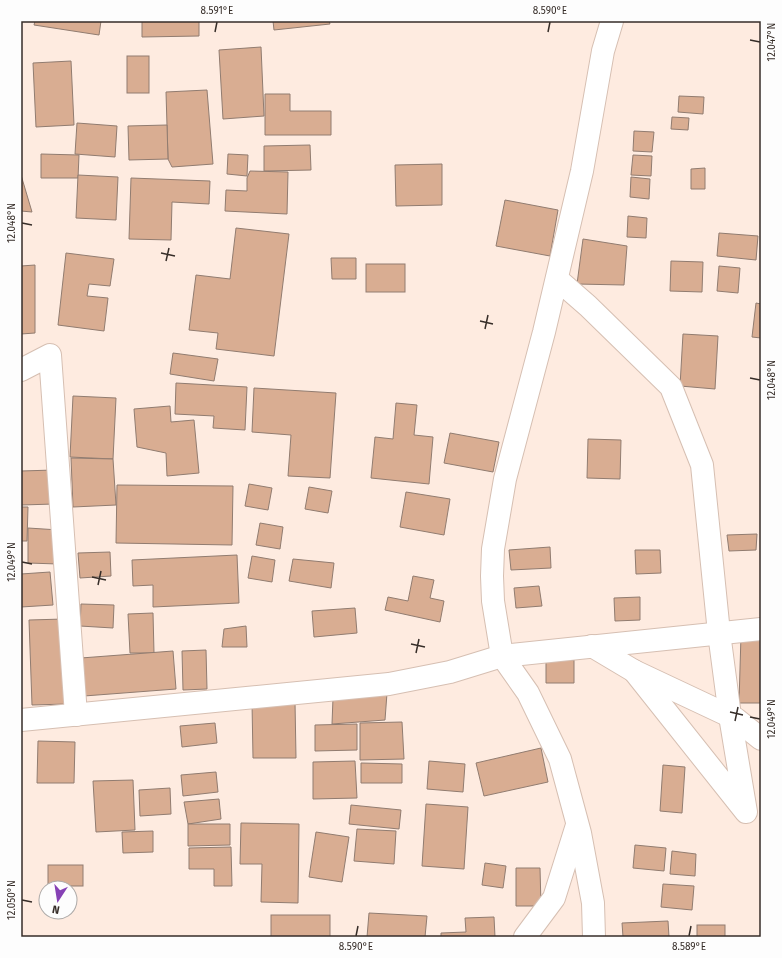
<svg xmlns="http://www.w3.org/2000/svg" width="782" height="958" font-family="'Fira Sans',sans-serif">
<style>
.building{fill:#d9ad92;stroke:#917c70}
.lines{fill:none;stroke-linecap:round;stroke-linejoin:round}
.minor-casing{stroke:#d6bfb2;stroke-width:24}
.minor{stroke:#fff;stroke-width:22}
.ticks{fill:none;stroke:#362d28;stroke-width:1.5}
.neatline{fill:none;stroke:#362d28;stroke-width:1.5}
.ticks-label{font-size:10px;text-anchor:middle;fill:#362d28}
</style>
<rect width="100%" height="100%" fill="#feebe0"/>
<g class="building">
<path d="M35,21H101L99,35L34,25Z"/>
<path d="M142,21H199V36L142,37Z"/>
<path d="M273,21H329L330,24L274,30Z"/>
<path d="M261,47L264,116L223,119L219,50Z"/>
<rect x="127" y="56" width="22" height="37"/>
<path d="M71,61L74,125L36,127L33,63Z"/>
<path d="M207,90L213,164L172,167L168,159L166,92Z"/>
<path d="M265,94H290V111H331V135H265Z"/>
<path d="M679,96L704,97L703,114L678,112Z"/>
<path d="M672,117L689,118L688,130L671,129Z"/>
<path d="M77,123L117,126L115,157L75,154Z"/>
<path d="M167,125L168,159L129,160L128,126Z"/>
<path d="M634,131L654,132L652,152L633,151Z"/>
<path d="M310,145L311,170L264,171V146Z"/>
<path d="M41,154L79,155L78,178H41Z"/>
<path d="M228,154L248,155L247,176L227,174Z"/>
<path d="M633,155L652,156L651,176L631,175Z"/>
<path d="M442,164V205L396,206L395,165Z"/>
<path d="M705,168V189H691V169Z"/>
<path d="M250,171L288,172L287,214L225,211L226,190L247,191V178Z"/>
<path d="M21,175L32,212L21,211Z"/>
<path d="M78,175L118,177L116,220L76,218Z"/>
<path d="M631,177L650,179L649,199L630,197Z"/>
<path d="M131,178L210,181L209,204L172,202L171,240L129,239Z"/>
<path d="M505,200L558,210L550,256L496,246Z"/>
<path d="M628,216L647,218L646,238L627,237Z"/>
<path d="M236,228L289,234L274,356L216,349L218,333L189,330L196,275L230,279Z"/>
<path d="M719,233L758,236L756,260L717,256Z"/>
<path d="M583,239L627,246L624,285L577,284Z"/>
<path d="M66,253L114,259L110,286L89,284L87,296L108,298L104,331L58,325Z"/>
<path d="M331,258H356V279H332Z"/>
<path d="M671,261L703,262L702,292L670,291Z"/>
<rect x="366" y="264" width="39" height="28"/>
<path d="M35,265V333L21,334V266Z"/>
<path d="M719,266L740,268L738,293L717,291Z"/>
<path d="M756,303L761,304V338L752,337Z"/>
<path d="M683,334L718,336L715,389L680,386Z"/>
<path d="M173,353L218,359L214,381L170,374Z"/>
<path d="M176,383L247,387L245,430L213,428L214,416L175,414Z"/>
<path d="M254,388L336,393L330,478L288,476L291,435L252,432Z"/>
<path d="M73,396L116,398L113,459L70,457Z"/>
<path d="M396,403L417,405L414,435L433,437L429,484L371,478L375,437L393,439Z"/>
<path d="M170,406L171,422L194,420L199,473L167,476L166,453L137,447L134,409Z"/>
<path d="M450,433L499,442L493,472L444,463Z"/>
<path d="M588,439L621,440L620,479L587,478Z"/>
<path d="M71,458L113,459L116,505L73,507Z"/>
<path d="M54,470V504L21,505V471Z"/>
<path d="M249,484L272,488L268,510L245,506Z"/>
<path d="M117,485L233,486L232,545L116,543Z"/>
<path d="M309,487L332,491L328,513L305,509Z"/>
<path d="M406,492L450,499L444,535L400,527Z"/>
<path d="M21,507H28L27,541H21Z"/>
<path d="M260,523L283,527L280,549L256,545Z"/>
<path d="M28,528L59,530L58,564L28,563Z"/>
<path d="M757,534L756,550L729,551L727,535Z"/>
<path d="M550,547L551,568L511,570L509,550Z"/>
<path d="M635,550H660L661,573L636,574Z"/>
<path d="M110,552L111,576L80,578L78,553Z"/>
<path d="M237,555L239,603L153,607V585L133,586L132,560Z"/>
<path d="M252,556L275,560L272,582L248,578Z"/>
<path d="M293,559L334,563L331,588L289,581Z"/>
<path d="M50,572L53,605L21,607V574Z"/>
<path d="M413,576L434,580L430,598L444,601L440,622L385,610L388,597L408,601Z"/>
<path d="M539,586L542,606L516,608L514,588Z"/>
<path d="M640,597V620L615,621L614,598Z"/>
<path d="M81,604L114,605L113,628L80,626Z"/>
<path d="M355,608L357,633L314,637L312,611Z"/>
<path d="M153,613L154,653H130L128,614Z"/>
<path d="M64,619L67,704L32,705L29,620Z"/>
<path d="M246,626L247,647H222L224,629Z"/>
<path d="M741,635L761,636V703H739Z"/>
<path d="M206,650L207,689L183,690L182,651Z"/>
<path d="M173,651L176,689L84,696L81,658Z"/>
<path d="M574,660V683H546V661Z"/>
<path d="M387,693L385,720L332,724L333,698Z"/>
<path d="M295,702L296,758H253L252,703Z"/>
<path d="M402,722L404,759L360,760V723Z"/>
<path d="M215,723L217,743L182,747L180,726Z"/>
<path d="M357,724V750L315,751V725Z"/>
<path d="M38,741L75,742L74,783H37Z"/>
<path d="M541,748L548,782L484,796L476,763Z"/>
<path d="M355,761L357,798L313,799V762Z"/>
<path d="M429,761L465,764L463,792L427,789Z"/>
<path d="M361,763L402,764V783H361Z"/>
<path d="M663,765L685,767L682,813L660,811Z"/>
<path d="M216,772L218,792L183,796L181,775Z"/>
<path d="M133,780L135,830L96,832L93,781Z"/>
<path d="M170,788L171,814L140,816L139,790Z"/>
<path d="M219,799L221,819L188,824L184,802Z"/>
<path d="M426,804L468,807L464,869L422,866Z"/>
<path d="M351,805L401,810L399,829L349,824Z"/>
<path d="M241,823L299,824L298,903L261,902L262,864H240Z"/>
<path d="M188,824H230V845L188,846Z"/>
<path d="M357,829L396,831L394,864L354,861Z"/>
<path d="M153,831V852L123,853L122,832Z"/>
<path d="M316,832L349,837L342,882L309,877Z"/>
<path d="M635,845L666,848L664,871L633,868Z"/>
<path d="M231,847L232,886H214V869H189V848Z"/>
<path d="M672,851L696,854L695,876L670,874Z"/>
<path d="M485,863L506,866L503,888L482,885Z"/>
<rect x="48" y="865" width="35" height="21"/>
<path d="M516,868H540L541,906H516Z"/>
<path d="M663,884L694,886L692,910L661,907Z"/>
<path d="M369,913L427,916L425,937H367Z"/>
<rect x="271" y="915" width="59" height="22"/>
<path d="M494,917L495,937H441V933L466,932L465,918Z"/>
<path d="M668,921L669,937H623L622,923Z"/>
<rect x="697" y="925" width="28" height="12"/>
</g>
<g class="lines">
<defs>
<g id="minor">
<path d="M557,279L588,306L671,387L702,465L719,633L730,716L746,812L634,671"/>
<path d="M21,370L50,355L76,715"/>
<path d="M592,646L634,671L736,719L761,739"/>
<path d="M21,720L389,684L450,672L502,656L761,629"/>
<path d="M525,937L554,898L577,825"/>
<path d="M594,937L593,903L580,833L560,759L528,693L502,656L493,601L492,576L493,549L505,479L544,332L582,171L603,51L612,21"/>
</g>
</defs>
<use href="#minor" class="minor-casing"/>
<use href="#minor" class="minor"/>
</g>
<path class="ticks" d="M215,32L217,22M548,32L550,22M750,40L760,42M22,223L32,225M161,253L175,256M166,261L169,248M480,321L493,324M485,329L488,315M750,378L760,380M22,562L32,564M92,577L106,580M98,585L101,571M411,644L425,647M416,653L419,639M730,712L743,715M750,717L760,719M735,721L738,707M22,900L32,902M356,936L358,926M689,936L691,926"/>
<rect width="782" height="958" fill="none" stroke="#fdfdfd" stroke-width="44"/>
<g transform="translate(58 900) rotate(192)"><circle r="19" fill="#fdfdfd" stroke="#adaaa8"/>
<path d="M0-3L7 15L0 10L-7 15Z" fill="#8641b5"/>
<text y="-6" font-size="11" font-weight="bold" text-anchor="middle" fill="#362d28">N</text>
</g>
<rect x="22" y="22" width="738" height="914" class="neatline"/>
<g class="ticks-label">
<text x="217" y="14">8.591°E</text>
<text x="550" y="14">8.590°E</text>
<text transform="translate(771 42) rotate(-90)" y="4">12.047°N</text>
<text transform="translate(11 223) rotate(-90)" y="4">12.048°N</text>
<text transform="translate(771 380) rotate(-90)" y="4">12.048°N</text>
<text transform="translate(11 562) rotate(-90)" y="4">12.049°N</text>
<text transform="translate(771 719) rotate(-90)" y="4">12.049°N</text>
<text transform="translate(11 900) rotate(-90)" y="4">12.050°N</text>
<text x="356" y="950">8.590°E</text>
<text x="689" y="950">8.589°E</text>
</g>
</svg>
